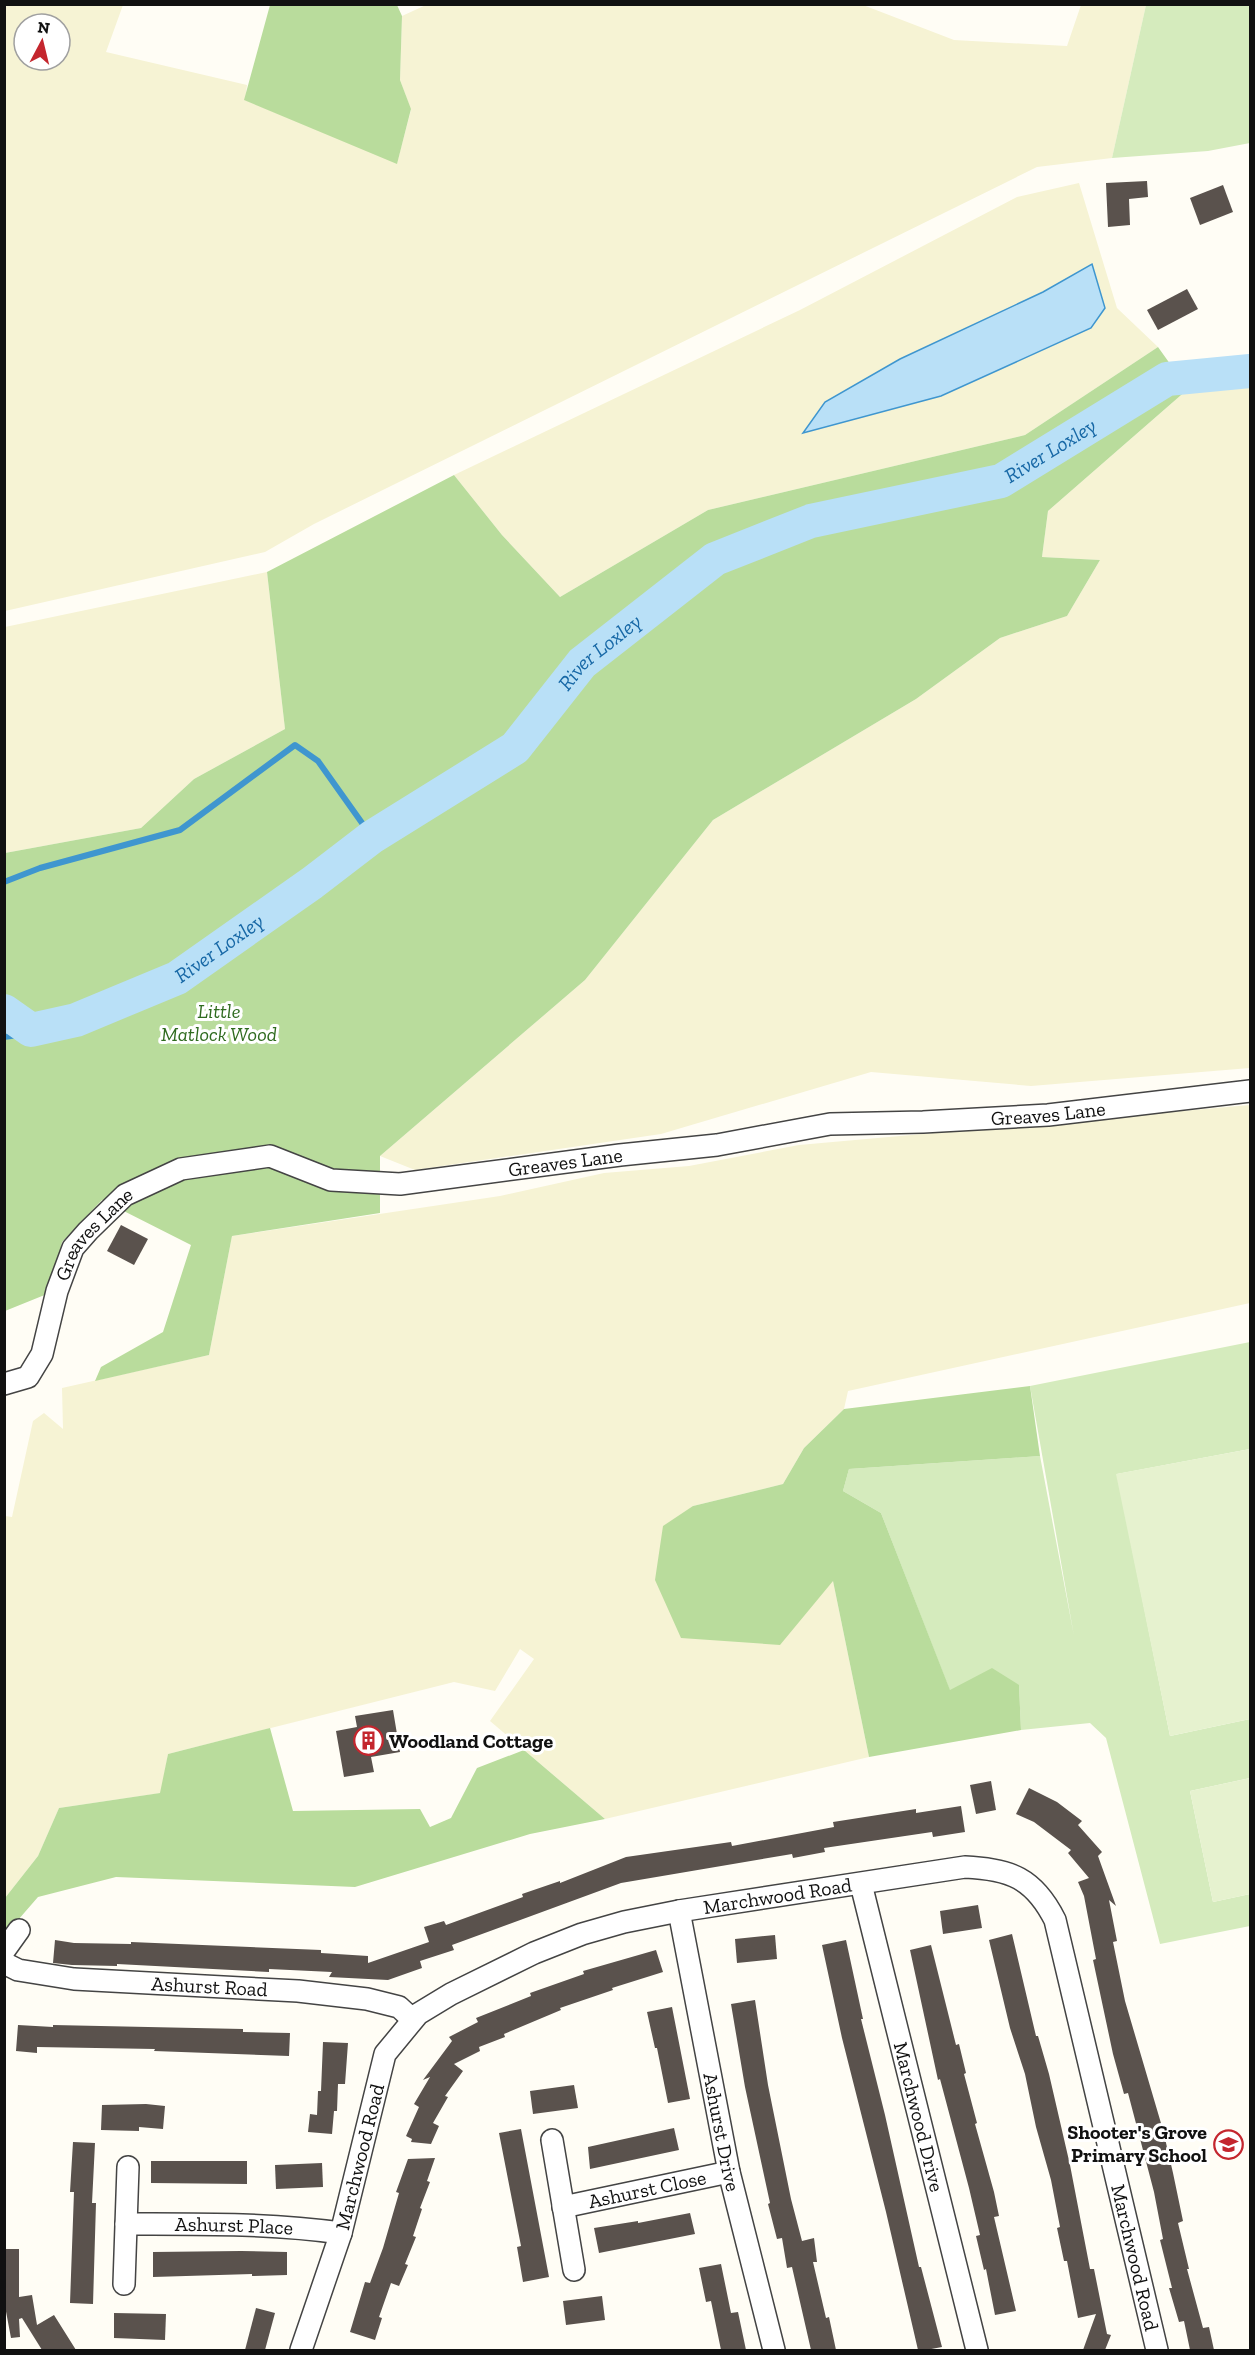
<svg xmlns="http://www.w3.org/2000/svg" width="1255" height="2355" font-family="'Zilla Slab',serif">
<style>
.farmland{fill:#f6f3d4;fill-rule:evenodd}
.green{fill:#d5ebbd}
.forest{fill:#b9dc9c}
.pitch{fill:#e6f2cf}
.water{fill:#b9e0f7;stroke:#3f96cf;stroke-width:1.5}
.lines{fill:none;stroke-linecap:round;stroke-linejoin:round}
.stream{stroke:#3f96cf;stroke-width:6}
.river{stroke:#b9e0f7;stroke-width:34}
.building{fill:#5a524d}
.street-casing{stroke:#444;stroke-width:24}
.street{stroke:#fff;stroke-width:21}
.labels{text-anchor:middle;stroke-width:6;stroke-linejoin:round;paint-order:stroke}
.park-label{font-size:20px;font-style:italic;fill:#2f6b1f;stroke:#fff}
.street-label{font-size:20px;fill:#111;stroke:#fff}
.poi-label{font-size:20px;font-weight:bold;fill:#111;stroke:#fff;text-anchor:start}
.water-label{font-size:21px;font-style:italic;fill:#1768a6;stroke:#fff}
</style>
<rect width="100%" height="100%" fill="#fffdf5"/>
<g class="farmland">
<path d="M4,5H123L106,52L247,85L245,100L397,163L411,110L400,80L402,16L426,5H863L954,40L1067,46L1081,5H1146L1112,158L1037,167L314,524L265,552L5,611ZM24,24H60V60H24Z"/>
<path d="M1079,183L1117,308L1158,347L1025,435L708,510L560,597L502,535L454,475L800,310L1017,197Z"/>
<path d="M1250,385V1068L1031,1086L871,1072L661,1134L415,1170L380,1156L585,980L713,820L916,699L1000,638L1067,616L1100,560L1042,557L1048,511L1188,389Z"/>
<path d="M267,572L285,729L194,779L141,828L5,853V627Z"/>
<path d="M1250,1105V1303L848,1391L844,1409L804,1448L783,1484L693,1506L833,1581L869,1757L605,1819L490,1721L534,1659L520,1649L495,1691L454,1682L168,1754L161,1793L59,1808L38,1856L5,1898V1516L12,1517L33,1421L44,1413L63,1429L62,1388L209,1355L232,1236L500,1196L604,1173L689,1166L799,1145Z"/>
</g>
<g class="green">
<path d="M1146,5H1250V143L1208,151L1112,158Z"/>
<path d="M1250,1342V1449L1117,1474L1170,1736L1250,1719V1778L1190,1791L1213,1902L1250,1894V1926L1160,1944L1106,1738L1090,1723L1021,1730L1019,1685L950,1691L881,1513L843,1491L849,1469L1040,1456L1074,1636L1030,1386Z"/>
</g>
<g class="forest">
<path d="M270,5H397L402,16L400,80L411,109L397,164L244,100Z"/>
<path d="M1158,347L1188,389L1048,511L1042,557L1100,560L1067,616L1000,638L916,699L713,820L585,980L380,1156V1213L232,1236L209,1355L95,1381L101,1367L163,1332L191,1245L102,1200L62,1242L52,1292L5,1311V853L141,828L194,779L285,729L267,572L454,475L502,535L560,597L708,510L1025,435Z"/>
<path d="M1030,1386L1040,1456L849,1469L843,1491L881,1513L950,1690L992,1668L1019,1685L1021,1730L869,1757L833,1581L780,1645L681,1638L655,1580L663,1526L693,1506L783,1484L804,1448L844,1409Z"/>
<path d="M270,1728L293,1811L420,1809L430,1827L451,1818L477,1768L524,1750L605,1819L530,1834L355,1887L116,1877L38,1897L5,1935V1898L38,1856L59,1808L160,1793L168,1754Z"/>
</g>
<g class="pitch">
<path d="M1250,1449V1719L1170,1736L1116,1474Z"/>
<path d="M1250,1778V1894L1213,1902L1190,1791Z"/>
</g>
<path class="water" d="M1092,264L1105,308L1091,328L941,396L803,433L825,402L900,359L1043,292Z"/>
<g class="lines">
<g class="stream">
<path d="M4,882L40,868L180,830L295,745L318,761L372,837"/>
<path d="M4,1037L25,1034L31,1030"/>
</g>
<path class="river" id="s1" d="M4,1011L31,1030L76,1020L177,978L312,883L372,837L515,748L582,663L715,559L811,521L1001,481L1167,379L1250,371"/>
</g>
<g class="building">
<path d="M1147,181L1148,197L1129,199L1130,225L1108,227L1106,183Z"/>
<path d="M1223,185L1233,212L1200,225L1190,198Z"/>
<path d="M1187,289L1198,309L1158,330L1147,310Z"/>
<path d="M121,1225L148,1239L134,1265L107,1251Z"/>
<path d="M393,1710L400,1752L371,1757L374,1772L344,1777L336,1731L357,1727L355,1716Z"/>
<path d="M991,1781L996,1810L976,1814L970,1785Z"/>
<path d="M1029,1788L1057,1802L1082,1821L1078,1825L1102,1852L1098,1856L1116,1906L1109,1900L1117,1941L1113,1942L1125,2001L1163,2130L1173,2173L1183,2221L1178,2223L1189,2269H1187L1203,2328L1209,2327L1214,2350H1190L1184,2321L1179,2322L1169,2288H1172L1160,2240L1163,2239L1154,2192L1128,2093L1124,2094L1113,2054L1093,1960L1096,1959L1084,1896L1078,1882L1089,1878L1068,1853L1071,1850L1034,1822L1016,1814Z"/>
<path d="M961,1806L965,1832L933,1837L932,1832L824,1848L825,1852L793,1858L792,1854L621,1883L452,1945L454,1950L420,1961L422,1968L388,1980L329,1977L332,1972L269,1969V1972L117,1964V1966L72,1965L53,1963L55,1940L74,1943L131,1944V1942L321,1950V1953L368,1956V1963L429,1942L424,1927L444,1921L446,1925L523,1897L522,1894L560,1881V1883L626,1857L731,1842L732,1846L834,1827L833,1822L916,1809V1813Z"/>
<path d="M978,1905L982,1928L943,1934L940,1911Z"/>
<path d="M1012,1934L1036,2036H1038L1049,2074L1070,2165L1090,2269H1094L1107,2334L1111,2335L1105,2350H1083L1096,2314L1078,2318L1067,2261H1064L1057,2228L1060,2227L1051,2180L1036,2127L1025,2074L1010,2028L989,1940Z"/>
<path d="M775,1935L777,1959L737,1963L735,1939Z"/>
<path d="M846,1940L863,2019H861L885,2115L919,2267H921L942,2347L926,2350H918L886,2212L842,2038L822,1945Z"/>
<path d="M931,1945L956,2045L959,2044L966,2073L964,2074L977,2123L975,2124L994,2192L999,2216L994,2217L1016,2311L995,2315L986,2269L984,2270L976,2236L980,2235L969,2188L940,2079L938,2080L910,1950Z"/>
<path d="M656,1950L663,1972L612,1988L613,1990L560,2008L561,2010L504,2034L505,2037L479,2047L480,2051L454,2064L463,2071L445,2096L448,2097L433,2123L439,2126L431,2144L411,2142L412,2139L406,2136L419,2107L414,2104L430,2077L423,2080L452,2041L449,2037L478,2022L476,2018L531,1996L530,1993L584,1974L583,1971Z"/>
<path d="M755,2000L768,2085L791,2199L802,2241L814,2238L817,2262H813L826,2318L829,2317L836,2350H811L792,2267L787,2268L782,2238L777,2239L768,2204L770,2203L745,2087L731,2004Z"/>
<path d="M672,2007L690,2099L668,2103L657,2048H655L647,2012Z"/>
<path d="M18,2025L53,2027V2025L243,2029V2032L290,2033L289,2056L154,2051L155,2049L37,2047V2053L16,2051Z"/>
<path d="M323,2042L348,2043L345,2084H338L337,2111H334L332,2134L308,2132L310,2114L317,2115L318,2091H321Z"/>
<path d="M574,2085L578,2108L533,2114L530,2091Z"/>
<path d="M146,2104L165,2106L163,2129L139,2127V2131L101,2130L102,2105Z"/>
<path d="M674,2128L679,2150L590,2169L588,2147Z"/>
<path d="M521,2129L549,2277L523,2282L517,2247L521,2246L499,2133Z"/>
<path d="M73,2142L95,2143L92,2203H96L93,2304L70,2303L74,2192H70Z"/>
<path d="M435,2158L427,2181L430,2182L420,2208L422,2209L413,2236L416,2237L405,2264L408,2265L399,2286L391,2283L379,2317L382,2318L375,2340L350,2332L365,2282L370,2283L383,2248L399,2193L396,2192L408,2159Z"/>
<path d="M151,2161H247V2184L151,2183Z"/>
<path d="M322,2163L323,2187L276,2189L275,2165Z"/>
<path d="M690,2213L695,2234L599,2253L594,2228L638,2221V2223Z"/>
<path d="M4,2249H19V2297L32,2295L37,2325L54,2315L76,2350H42L22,2318L19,2319L20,2337L11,2338L4,2301Z"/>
<path d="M241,2251L287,2252V2275L252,2276V2274L153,2277V2252Z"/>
<path d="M721,2264L731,2313L738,2312L746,2350H721L711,2301L706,2302L699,2268Z"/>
<path d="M602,2296L605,2320L566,2325L563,2301Z"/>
<path d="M256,2308L275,2313L265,2350H245Z"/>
<path d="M114,2313L166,2314L165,2340L114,2338Z"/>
</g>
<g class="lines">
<defs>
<g id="street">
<path id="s2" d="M4,1384L28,1377L42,1354L57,1291L73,1248L88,1231L125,1195L181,1169L270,1156L331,1180L400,1184L620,1155L717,1145L830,1124L923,1122L1048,1115L1250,1091"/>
<path id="s3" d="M861,1884L977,2350"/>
<path id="s4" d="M679,1911L729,2172L774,2350"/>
<path d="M4,1951L19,1930"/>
<path id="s5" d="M4,1963L18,1970L74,1979L298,1991L367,1999L399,2007L412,2019"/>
<path d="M552,2140L574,2270"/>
<path id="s6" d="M563,2207L729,2172"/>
<path id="s7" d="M126,2224C198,2224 269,2223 341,2233"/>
<path d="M124,2284L128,2167"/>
<path id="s8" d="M301,2350L341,2233L385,2054L418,2014L451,1994L534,1953L582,1934L624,1922L679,1911L965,1867C1010,1869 1034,1878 1055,1920L1157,2350"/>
</g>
</defs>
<use href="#street" class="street-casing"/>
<use href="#street" class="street"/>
</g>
<defs>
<symbol id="building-ring" viewBox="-11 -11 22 22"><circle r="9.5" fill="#fff" stroke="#c4262e" stroke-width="1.5"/><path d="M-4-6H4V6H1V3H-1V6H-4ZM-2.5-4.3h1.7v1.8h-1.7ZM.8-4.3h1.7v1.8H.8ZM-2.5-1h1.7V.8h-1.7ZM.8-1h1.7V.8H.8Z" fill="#c4262e"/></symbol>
<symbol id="school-ring" viewBox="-11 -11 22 22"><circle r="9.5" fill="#fff" stroke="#c4262e" stroke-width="1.5"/><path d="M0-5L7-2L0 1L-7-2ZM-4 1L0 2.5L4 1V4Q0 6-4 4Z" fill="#c4262e"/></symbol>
</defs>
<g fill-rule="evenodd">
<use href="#building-ring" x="352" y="1724" width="33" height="33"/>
<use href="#school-ring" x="1212" y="2128" width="33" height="33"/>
</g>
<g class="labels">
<g class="park-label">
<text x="219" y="1018">Little<tspan x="219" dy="23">Matlock Wood</tspan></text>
</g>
<g class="street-label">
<text dy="7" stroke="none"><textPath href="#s2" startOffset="1176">Greaves Lane</textPath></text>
<text dy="7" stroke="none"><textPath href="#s2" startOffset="690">Greaves Lane</textPath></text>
<text dy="7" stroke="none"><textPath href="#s2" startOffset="186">Greaves Lane</textPath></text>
<text dy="7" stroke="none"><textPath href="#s8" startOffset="742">Marchwood Road</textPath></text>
<text dy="7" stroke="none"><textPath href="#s5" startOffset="208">Ashurst Road</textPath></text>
<text dy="7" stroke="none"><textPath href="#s3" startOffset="240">Marchwood Drive</textPath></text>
<text dy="7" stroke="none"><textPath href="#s4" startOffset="225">Ashurst Drive</textPath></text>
<text dy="7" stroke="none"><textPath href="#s8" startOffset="202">Marchwood Road</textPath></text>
<text dy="7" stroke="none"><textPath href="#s6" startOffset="86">Ashurst Close</textPath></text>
<text dy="7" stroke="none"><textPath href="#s7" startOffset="108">Ashurst Place</textPath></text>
<text dy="7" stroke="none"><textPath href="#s8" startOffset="1390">Marchwood Road</textPath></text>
</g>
<g class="poi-label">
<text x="389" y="1748">Woodland Cottage</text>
<text x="1207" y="2139" text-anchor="end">Shooter's Grove<tspan x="1207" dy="23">Primary School</tspan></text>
</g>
<g class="water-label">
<text dy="7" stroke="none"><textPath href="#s1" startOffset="1230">River Loxley</textPath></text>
<text dy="7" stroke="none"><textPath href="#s1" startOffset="726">River Loxley</textPath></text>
<text dy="7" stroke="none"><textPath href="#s1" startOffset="240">River Loxley</textPath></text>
</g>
</g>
<rect width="1255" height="2355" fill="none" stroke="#111111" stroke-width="12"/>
<g transform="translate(42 42) rotate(7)"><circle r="28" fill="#ffffff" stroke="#a0a0a0" stroke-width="1.5"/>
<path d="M0-4.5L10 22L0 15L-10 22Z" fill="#c4262e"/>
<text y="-9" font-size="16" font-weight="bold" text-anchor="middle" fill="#111111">N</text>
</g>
</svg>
